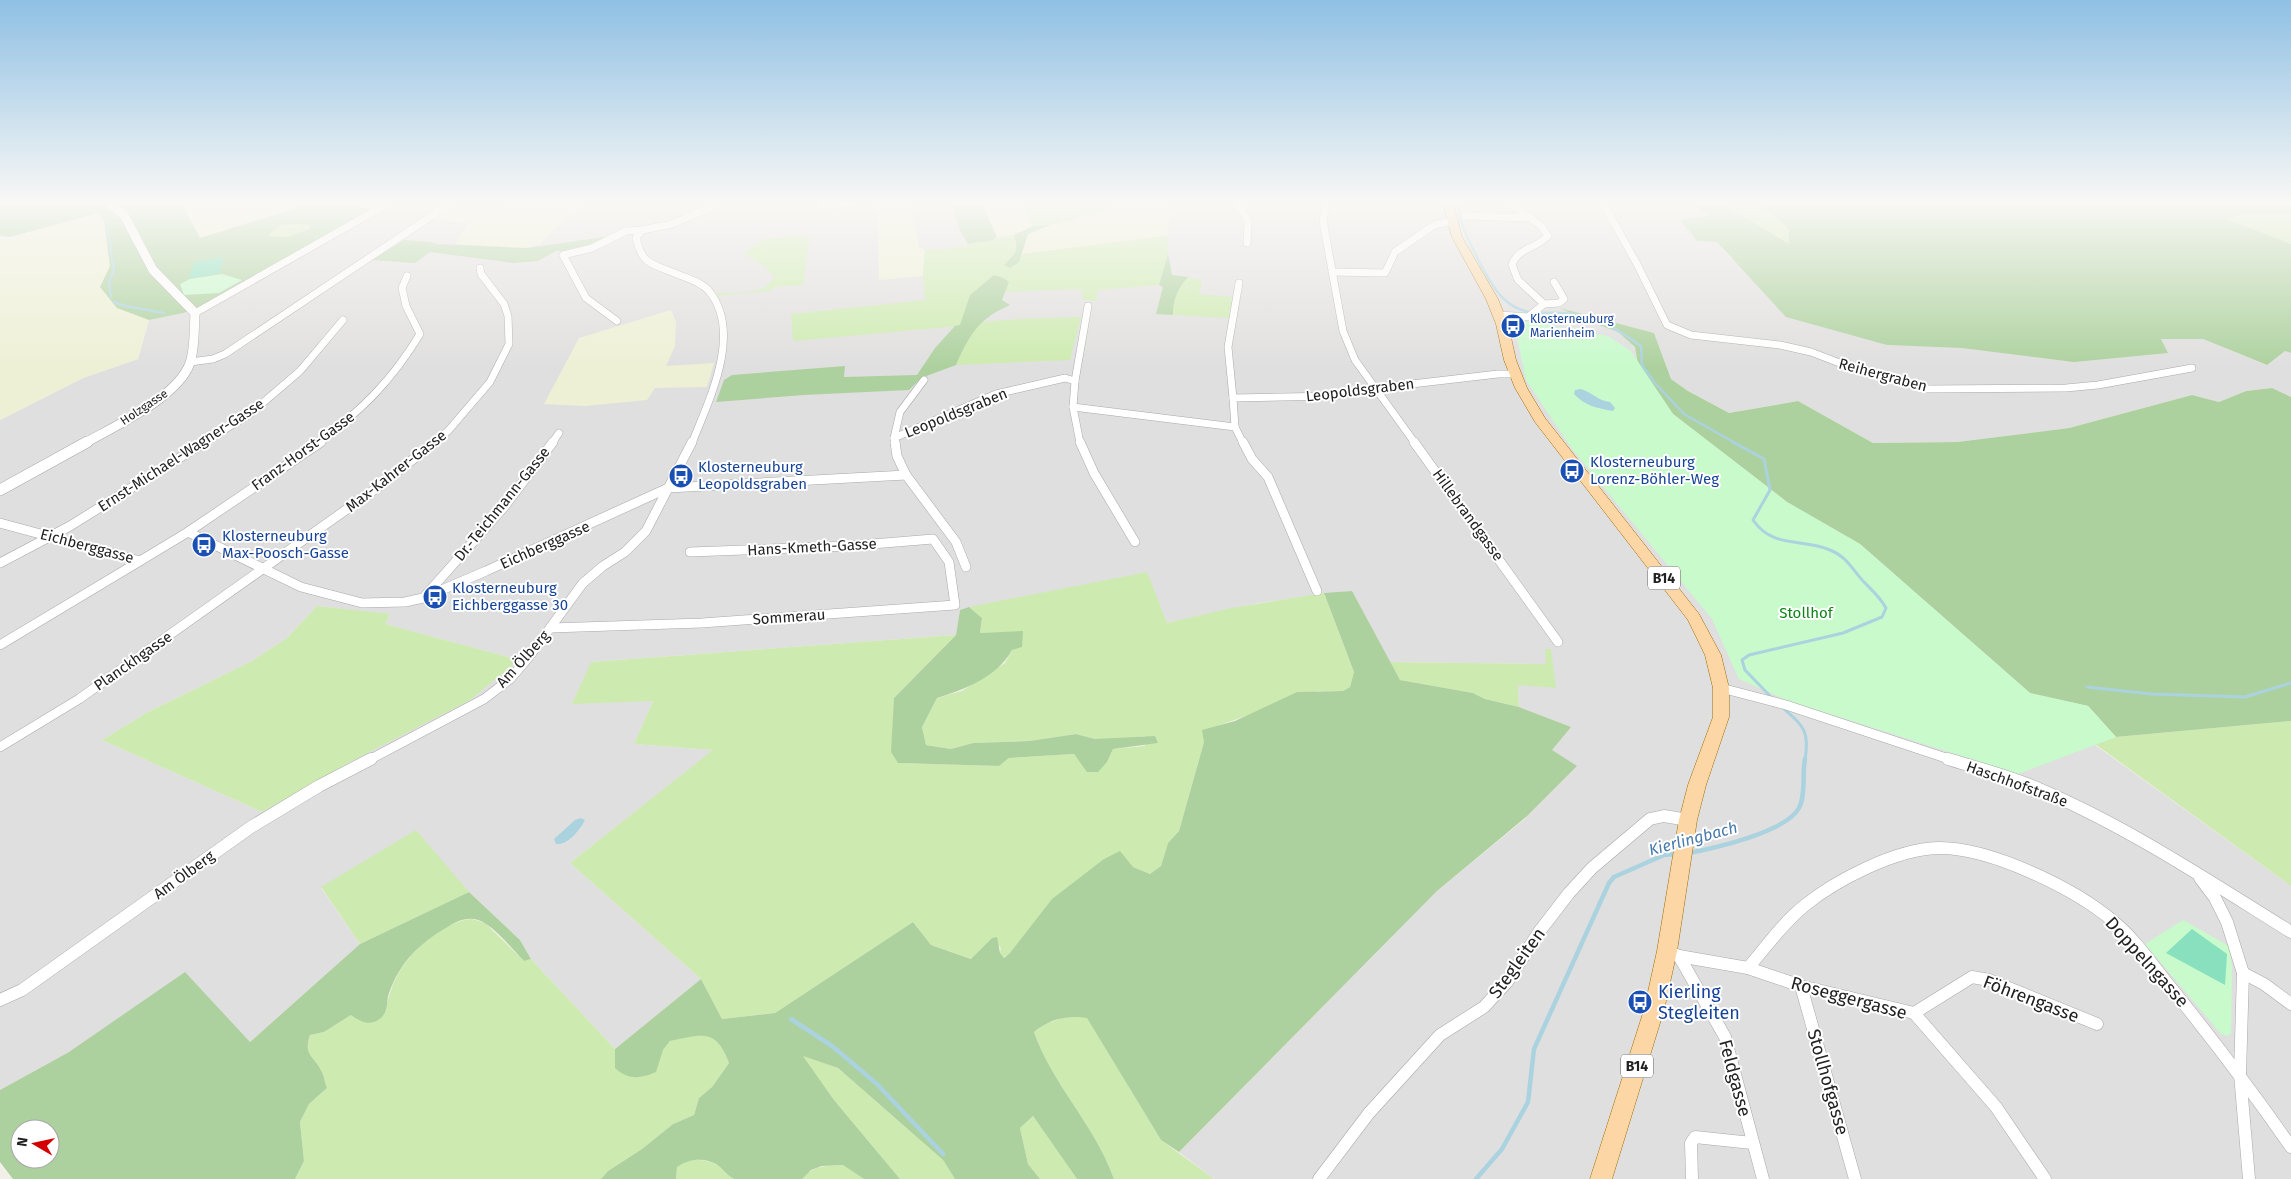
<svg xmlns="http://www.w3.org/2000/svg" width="2291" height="1179" font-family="'Fira Sans',sans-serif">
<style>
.residential{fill:#e0dfdf;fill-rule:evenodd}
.farmland{fill:#eef0d5}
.grass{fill:#cdebb0}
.forest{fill:#add19e;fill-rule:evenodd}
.park{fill:#c8facc}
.pitch{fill:#88e0be}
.parking{fill:#e2e2e2}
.water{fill:#aad3df}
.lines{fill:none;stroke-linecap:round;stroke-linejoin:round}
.stream-far2{stroke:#aad3df;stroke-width:2.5}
.stream-far1{stroke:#aad3df;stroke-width:3}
.stream{stroke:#aad3df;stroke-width:4.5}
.minor-far2-casing{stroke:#a9a9a9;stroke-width:8}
.minor-far1-casing{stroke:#a9a9a9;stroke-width:10}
.minor-casing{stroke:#a9a9a9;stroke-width:13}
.tertiary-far1-casing{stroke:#a9a9a9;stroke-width:10}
.tertiary-casing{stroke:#a9a9a9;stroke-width:12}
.primary-casing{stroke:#a06b00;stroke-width:1}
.minor-far2{stroke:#fff;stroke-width:7}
.minor-far1{stroke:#fff;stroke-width:9}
.minor{stroke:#fff;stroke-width:12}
.tertiary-far1{stroke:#fff;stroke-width:9}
.tertiary{stroke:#fff;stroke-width:11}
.primary{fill:#fcd6a4;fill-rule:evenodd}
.labels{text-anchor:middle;stroke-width:4;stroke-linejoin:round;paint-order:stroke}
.far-transit-label{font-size:12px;fill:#164399;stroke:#fff;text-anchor:start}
.far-street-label{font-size:12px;fill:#222;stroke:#fff}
.shield{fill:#fff;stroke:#646464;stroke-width:1}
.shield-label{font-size:14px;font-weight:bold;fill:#222}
.street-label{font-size:15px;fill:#222;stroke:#fff}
.transit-label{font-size:15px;fill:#164399;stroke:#fff;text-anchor:start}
.park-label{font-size:15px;fill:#0c8416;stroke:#fff}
.water-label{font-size:16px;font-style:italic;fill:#4a7aab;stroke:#fff}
.near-street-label{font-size:18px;fill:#222;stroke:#fff}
.near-transit-label{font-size:18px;fill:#164399;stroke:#fff;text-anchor:start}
</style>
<rect width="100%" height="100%" fill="#f2efe9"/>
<path class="residential" d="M391,203H1691L1710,215L1680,220L1697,241L1717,242L1731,259L1887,345L2168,353L2160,339H2203L2266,365L2285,351L2291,353V397L2272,388L2246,391L2219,402L2192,395L2069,428L1957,442L1873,443L1798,401L1729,413L1688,391L1671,379L1654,333L1563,309L1582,319L1618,332L1635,347L1638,364L2116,737L2095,745L2291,886V1179H1214L1179,1152L1437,891L1526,818L1551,750L1570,727L1519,707L1518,685L1546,664L1389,662L1351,591L1259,603L1167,623L1146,573L960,610L956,635L591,662L653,701L634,744L714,750L570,863L701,979L615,1049L531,959L520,940L469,892L321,888L360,944L250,1042L69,1052L0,1090V420L83,378L138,359L149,320L207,307ZM317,606L390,615L384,624L519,660L350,762L262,812L102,740L148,712L252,661L287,638Z"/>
<g class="farmland">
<path d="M182,203H303L304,205L200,238Z"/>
<path d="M510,203H591L564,219L540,244L527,248L455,244L468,223L432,219L448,209L494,212Z"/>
<path d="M877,203H908L914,219L919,247L925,250L923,276L879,280Z"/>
<path d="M981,203H1021L1033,226L1014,235L997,237Z"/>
<path d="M1134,203H1167L1170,215L1167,236L1022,254L1028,234L1050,225Z"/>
<path d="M98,213L104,221L117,308L149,320L138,359L83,378L0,420V242L10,237Z"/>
<path d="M671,310L676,322L675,346L666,366L714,363L707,387L655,388L647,400L585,406L544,404L579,338Z"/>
</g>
<g class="grass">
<path d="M1031,203H1126L1127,205L1050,225L1033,226L1022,204Z"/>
<path d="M1722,203L1763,204L1789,230V244Z"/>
<path d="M2291,214V244L2226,219L2240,215Z"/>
<path d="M300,224L308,225L311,228L288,237L267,236L281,225Z"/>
<path d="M1014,235L1017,246L1016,255L1009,260L1019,262L1022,254L1167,236L1168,254L1159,285L1098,290L1096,301L1083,300L1081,289L1004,292L1009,282L971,295L960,326L793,341L791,314L925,300L923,276L925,250L953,248Z"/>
<path d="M787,236L810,237L803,285L775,287L769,291L717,296L716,293C734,292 765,296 774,277L767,268L743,253L762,240Z"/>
<path d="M1188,277L1202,280L1199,294L1232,297L1229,318L1173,315C1173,300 1177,289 1188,277Z"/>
<path d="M1081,317L1070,360L956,365L968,340L980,322L1018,319Z"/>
<path d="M1147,572L1167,623L1231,608L1324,593L1354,672L1350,687L1343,691H1317L1220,725L1204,742L1179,831L1168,843L1161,866L1150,874L1133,867L1003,958L1000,953L1001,948L992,938L972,959L931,945L913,922L775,1013L722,1019L701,979L570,863L713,750L634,744L653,701L572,704L591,662L956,635L894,698L898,763L999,766L1009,758L1074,754L1088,772L1107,762L1113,749L1145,746V736L1121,740L1095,739L1076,734L1029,741L973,743L951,749L926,745L922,727L937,698L962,691L1005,663L1022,632L980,633L982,618L969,607Z"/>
<path d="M317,606L390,614L385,624L519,660L470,700L350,762L262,812L102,740L148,712L252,661L287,638Z"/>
<path d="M1545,649H1551L1556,688L1518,685L1519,707L1485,699L1473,693L1400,680L1389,662L1546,664Z"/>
<path d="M2291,721V886L2095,744L2116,737Z"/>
<path d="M416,830L469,892L360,944L321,887Z"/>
<path d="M472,919L485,923L524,961L531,959L615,1049V1068L663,1050L670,1041C704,1034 715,1027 729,1063L712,1087L699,1098L694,1115L673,1124L642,1149L608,1171L601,1179H295L304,1161L300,1122L309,1104L327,1088C325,1083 324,1076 322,1072C314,1055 303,1056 310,1035L324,1032L351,1015L386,1011C391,976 411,949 441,931C452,924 459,920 472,919Z"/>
<path d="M1068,1016L1087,1017L1161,1140L1214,1179H1114C1095,1125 1052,1084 1034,1032L1043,1025Z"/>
<path d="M802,1055L838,1068L943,1160L955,1179H900L834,1100Z"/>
<path d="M1033,1116L1077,1179H1040L1028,1164L1020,1128Z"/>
<path d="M686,1160C696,1160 707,1159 715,1164C723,1167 726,1175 734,1179H676L677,1167Z"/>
<path d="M844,1165L864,1179H802C813,1165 827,1166 844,1165Z"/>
</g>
<g class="forest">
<path d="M0,203H105L107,207L132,203H182L200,238L312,203H360L362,208L373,209L202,307L183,313L149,320L117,308L100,287L110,266L104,221L98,213L10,237L0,236ZM300,224L308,225L311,228L288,237L267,236L281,225Z"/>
<path d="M952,203H981L997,237L993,240L968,244L960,231Z"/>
<path d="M1691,203H1722L1789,244V230L1761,203L2291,204V214L2240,215L2226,219L2291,244V353L2285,351L2267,365L2203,339H2161L2168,353L2074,362L1962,348L1887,345L1786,317L1717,242L1697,241L1680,220L1709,215Z"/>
<path d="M1050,225L1028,234L1019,262L1010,268L1004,265C1016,252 1019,253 1014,235L1033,226Z"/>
<path d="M625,234L575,252L556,251L538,261L513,263L430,252L415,263L372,260L404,240L430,242L437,244L527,248Z"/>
<path d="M1168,254L1172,275L1188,277C1177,289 1173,300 1173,315L1156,314L1163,287L1159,285Z"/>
<path d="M994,275L1003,278L1009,282L1002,300L1010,305C978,319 970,334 956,365L921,378L909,390L804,395L716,402L724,380L732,375L845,366L844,377L917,375L935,348L955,326L960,325L970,295Z"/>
<path d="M1560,308L1654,333L1671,379L1688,391L1729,413L1798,401L1873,443L1957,442L2069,428L2192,395L2219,402L2246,391L2272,388L2291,397V721L2116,737L2088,706L2030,693L1860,544L1787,502L1673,414L1638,364L1635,347L1618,332L1582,319Z"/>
<path d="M1352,591L1400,680L1473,693L1485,699L1519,707L1571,727L1552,750L1577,766L1526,817L1437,891L1179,1152L1161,1140L1087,1018C1067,1015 1050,1019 1034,1032C1052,1084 1095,1125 1114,1179H1077L1033,1116L1020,1128L1028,1164L1040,1179H955L943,1160L838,1068L803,1056L834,1100L900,1179H864L843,1165L822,1166L811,1170L802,1179H734C726,1175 723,1168 716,1164C703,1157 688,1159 677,1167L676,1179H601L608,1171L642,1149L673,1124L694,1115L699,1098L712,1087L729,1063C716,1028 703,1034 670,1041L663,1050L656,1072C640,1079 628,1080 615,1068V1049L701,979L722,1019L775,1013L913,922L931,945L971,959L992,938L997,937L1000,953L1004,958L1010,953L1052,899L1104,859L1120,851L1133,867L1150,874L1161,866L1168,843L1179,831L1204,742L1202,730L1235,721L1297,692L1343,691L1350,687L1354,672L1324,593Z"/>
<path d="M969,607L982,618L980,633L1023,631L1022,647L1012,650C997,677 966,689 937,698L922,727L926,745L951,749L973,743L1029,741L1076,734L1095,739L1155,736L1158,743L1113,749L1107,762L1098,772H1087L1074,754L1009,758L999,766L898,763L891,752L894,698L956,635L960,610Z"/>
<path d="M469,892L520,940L531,959L524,961C512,949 500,933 486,924C472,914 458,920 446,928C419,944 400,962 389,993C386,1002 389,1010 381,1018C370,1027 361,1022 351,1015L324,1032L310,1035C303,1056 314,1055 322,1072C324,1076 325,1083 327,1088L309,1104L300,1122L304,1161L295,1179H13L0,1162V1090L69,1052L185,972L250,1042L360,944ZM20,1129H50V1159H20Z"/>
</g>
<g class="park">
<path d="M222,274L242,280L219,293L184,295L180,284L190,279Z"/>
<path d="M1513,319L1608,336L1631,351L1673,414L1787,502L1860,544L2030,693L2088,706L2116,737L2018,774L1786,700L1739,679L1712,619L1572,449L1526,380Z"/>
<path d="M2183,920L2229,946L2232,967L2231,1033L2228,1036L2221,1034L2145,944Z"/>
</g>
<g class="pitch">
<path d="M223,257L220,273L189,279L194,262Z"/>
<path d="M2192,929L2227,954L2225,985L2166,953Z"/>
</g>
<path class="parking" d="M1555,318L1586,322L1605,327L1600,333L1554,324Z"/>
<g class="water">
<path d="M1581,389C1592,392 1598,401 1610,402L1615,408L1613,411C1597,408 1585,406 1574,394L1575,390Z"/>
<path d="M581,818L585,820C580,830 568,845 556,844L554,839L575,820Z"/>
</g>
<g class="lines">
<g class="stream-far2">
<path d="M1457,203C1460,226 1470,243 1480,263C1494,289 1505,311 1537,313C1549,313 1560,312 1572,314C1598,318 1621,331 1641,346L1642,365L1654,382L1684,414L1735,443"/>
<path d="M106,221L114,270L109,283L111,297"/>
<path d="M114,302L125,306L164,313"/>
</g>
<g class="stream-far1">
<path d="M1733,442L1764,459L1770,490L1753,520C1773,549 1802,538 1830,550C1846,556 1852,569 1863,581C1872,590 1880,597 1886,608L1882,617L1843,633L1749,655L1742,660L1745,670L1772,698"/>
<path d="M2087,687L2151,694L2245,697L2291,683"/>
<path d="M1782,707C1803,726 1810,730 1805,760"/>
</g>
<g class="stream">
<path d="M1689,853C1715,848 1786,832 1799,808C1806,795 1802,774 1805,759"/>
<path d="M791,1019L832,1046L877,1084L943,1154"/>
<path d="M1476,1179L1502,1149L1528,1102L1534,1049L1609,883L1614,877L1664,855L1675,854"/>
</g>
<defs>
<g id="minor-far2">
<path d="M1237,203L1248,221L1247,243"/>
<path d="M1326,203L1323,221L1343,331L1355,360L1415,443"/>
<path d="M1603,203L1637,264L1667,325L1691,335L1780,345L1811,352L1863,372L1928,389L2066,388L2098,385L2192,368"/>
<path d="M822,206L848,203"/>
<path d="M1465,216L1531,218"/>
<path d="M1332,272L1385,273L1395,252L1434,225L1451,221"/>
<path d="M1544,304L1559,303L1564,299L1554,282"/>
<path d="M195,313L389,203"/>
<path d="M1499,315L1528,317L1544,304L1518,280L1512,265C1517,248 1537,248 1548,236L1541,226L1511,203"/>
<path d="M617,321L586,298L563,255L592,248L626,231L642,230"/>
<path d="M190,362L213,359L225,354L451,203"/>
<path d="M1075,381L1088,306"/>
<path d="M1233,398L1228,347L1239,283"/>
<path d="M1073,407L1080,443"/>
<path d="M1235,427L1243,443"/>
<path d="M894,438L900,412L924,380"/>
<path d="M203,443L251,413L300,371L343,320"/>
<path d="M319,443C363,408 391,382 420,334L406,306L402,288L407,276"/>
<path d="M433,443L448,431L490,382L509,344L508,316L504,304L481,274L480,268"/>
<path d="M552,443L559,433"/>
<path d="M692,443C709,400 743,333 709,291C701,281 683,277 672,272C649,263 642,263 636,238L642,230L672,224L720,203"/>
<path d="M895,443L894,438L996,394L1065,378L1075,381L1073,407L1235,427L1233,398L1334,396L1377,388L1498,374H1515"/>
</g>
<g id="minor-far1">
<path d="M1080,442L1094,473L1135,542"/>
<path d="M1243,442L1252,459L1268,477L1317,591"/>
<path d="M1414,442L1558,642"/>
<path d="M906,475L956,542L966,567"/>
<path d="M0,523L140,561L188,532L301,587L362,603L405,602L423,598L486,571L668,488L906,475L897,456L895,442"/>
<path d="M188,532L321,442"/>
<path d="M0,563L70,526L205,442"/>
<path d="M425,596L504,507L553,442"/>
<path d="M551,628L702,623L955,605L949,562L933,539L848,546L690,552"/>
<path d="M0,645L140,561"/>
<path d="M1721,688L1786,705L1952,760"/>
<path d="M0,747L79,699L374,490L435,442"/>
<path d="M369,760L484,699L510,679L528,658L583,583L603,566L625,552L646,531L692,442"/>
</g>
<g id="minor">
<path d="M1948,759C1978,768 2010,776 2039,789C2128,827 2209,881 2291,932"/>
<path d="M2200,878L2215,898L2227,922L2243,973L2240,1074L2249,1179"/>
<path d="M1667,951L1679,956L1748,968L1801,986L1914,1013L1996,1107L2045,1179"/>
<path d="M1679,956L1725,1037L1763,1179"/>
<path d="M1748,968C1766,947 1782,924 1804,906C1836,880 1896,849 1938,848C1989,847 2074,888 2113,921C2135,939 2151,963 2168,984C2211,1037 2252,1091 2291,1147"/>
<path d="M2243,973L2264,984L2291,1004"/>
<path d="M1801,986L1855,1179"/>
<path d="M0,1000L22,990L251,827L319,786L371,759"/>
<path d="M1914,1013L1972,977L1989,980L2097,1024"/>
<path d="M1319,1179L1369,1113L1440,1035L1484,1007L1507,982L1539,932L1569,893L1592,868L1650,819L1664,816L1688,820"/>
<path d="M1692,1179L1691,1143L1695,1137L1752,1143"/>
</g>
<path id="tertiary-far1" d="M85,443C115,426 178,397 190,363C195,348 194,329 195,313L153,270L124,215L109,203"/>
<path id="tertiary" d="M0,490L87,442"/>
<path id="primary" d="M1443,203H1453L1462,237L1498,299L1508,324L1516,360L1527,388L1545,418L1699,614L1721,655L1729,688V717L1706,785L1697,820L1677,951L1664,1010L1612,1179H1590L1644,1010L1657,951L1679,820L1688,785L1713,717V688L1705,655L1688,620L1535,422L1515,388L1504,360L1496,324L1486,299L1452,237Z"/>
</defs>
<use href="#minor-far2" class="minor-far2-casing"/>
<use href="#minor-far1" class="minor-far1-casing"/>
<use href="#minor" class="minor-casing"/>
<use href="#tertiary-far1" class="tertiary-far1-casing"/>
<use href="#tertiary" class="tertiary-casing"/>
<use href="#primary" class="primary-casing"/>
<use href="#minor-far2" class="minor-far2"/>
<use href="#minor-far1" class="minor-far1"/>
<use href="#minor" class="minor"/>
<use href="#tertiary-far1" class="tertiary-far1"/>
<use href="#tertiary" class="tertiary"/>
<use href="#primary" class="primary"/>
</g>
<linearGradient id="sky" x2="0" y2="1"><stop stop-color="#8fc0e4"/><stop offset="0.55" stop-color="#f9f8f5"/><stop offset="1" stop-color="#f9f8f5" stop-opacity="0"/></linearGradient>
<rect width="2291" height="368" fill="url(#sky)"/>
<defs>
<symbol id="bus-disc" viewBox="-11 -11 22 22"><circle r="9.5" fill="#1a4fb4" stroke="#fff"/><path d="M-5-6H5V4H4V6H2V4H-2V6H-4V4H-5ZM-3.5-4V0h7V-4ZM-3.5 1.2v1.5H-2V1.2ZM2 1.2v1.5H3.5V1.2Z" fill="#fff"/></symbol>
</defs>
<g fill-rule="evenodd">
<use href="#bus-disc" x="1499" y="312" width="28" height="28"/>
<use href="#bus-disc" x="1558" y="457" width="28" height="28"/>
<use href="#bus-disc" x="667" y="462" width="28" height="28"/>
<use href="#bus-disc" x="190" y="531" width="28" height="28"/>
<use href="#bus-disc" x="421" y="583" width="28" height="28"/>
<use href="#bus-disc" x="1626" y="988" width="28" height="28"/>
</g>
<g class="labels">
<g class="far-transit-label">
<text x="1530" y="323">Klosterneuburg<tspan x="1530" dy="14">Marienheim</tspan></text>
</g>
<g class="far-street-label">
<text transform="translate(144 407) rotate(-34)" y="4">Holzgasse</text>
</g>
<g class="shield">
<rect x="1648" y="566.5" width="32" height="23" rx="4"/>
<rect x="1621" y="1054.5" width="32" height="23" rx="4"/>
</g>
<g class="shield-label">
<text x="1664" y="583">B14</text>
<text x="1637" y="1071">B14</text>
</g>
<g class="street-label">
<text transform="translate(1883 375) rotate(15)" y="5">Reihergraben</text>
<text transform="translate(1360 390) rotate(-7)" y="5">Leopoldsgraben</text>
<text transform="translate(956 413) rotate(-22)" y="5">Leopoldsgraben</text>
<text transform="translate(303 451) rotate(-36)" y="5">Franz-Horst-Gasse</text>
<text transform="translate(181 455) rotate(-33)" y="5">Ernst-Michael-Wagner-Gasse</text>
<text transform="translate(396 471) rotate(-38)" y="5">Max-Kahrer-Gasse</text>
<text transform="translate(502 504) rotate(-51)" y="5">Dr.-Teichmann-Gasse</text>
<text transform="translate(1468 515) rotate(54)" y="5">Hillebrandgasse</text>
<text transform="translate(545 545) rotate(-24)" y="5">Eichberggasse</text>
<text transform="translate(87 546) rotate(15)" y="5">Eichberggasse</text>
<text transform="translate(812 547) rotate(-3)" y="5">Hans-Kmeth-Gasse</text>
<text transform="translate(789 617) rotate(-4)" y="5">Sommerau</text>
<text transform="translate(523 659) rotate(-48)" y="5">Am Ölberg</text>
<text transform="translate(133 661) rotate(-35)" y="5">Planckhgasse</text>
<text transform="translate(2017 784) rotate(20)" y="5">Haschhofstraße</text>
<text transform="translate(184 875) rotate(-36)" y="5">Am Ölberg</text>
</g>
<g class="transit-label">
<text x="1590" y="467">Klosterneuburg<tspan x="1590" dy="17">Lorenz-Böhler-Weg</tspan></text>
<text x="698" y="472">Klosterneuburg<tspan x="698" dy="17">Leopoldsgraben</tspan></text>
<text x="222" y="541">Klosterneuburg<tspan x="222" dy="17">Max-Poosch-Gasse</tspan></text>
<text x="452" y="593">Klosterneuburg<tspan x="452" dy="17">Eichberggasse 30</tspan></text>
</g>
<g class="park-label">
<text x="1806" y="618">Stollhof</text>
</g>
<g class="water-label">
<text transform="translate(1693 838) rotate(-15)" y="6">Kierlingbach</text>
</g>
<g class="near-street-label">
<text transform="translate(2147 962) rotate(48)" y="6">Doppelngasse</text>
<text transform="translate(1517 963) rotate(-54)" y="6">Stegleiten</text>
<text transform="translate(1849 998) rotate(15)" y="6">Roseggergasse</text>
<text transform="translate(2031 999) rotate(21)" y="6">Föhrengasse</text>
<text transform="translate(1735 1078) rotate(75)" y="6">Feldgasse</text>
<text transform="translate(1828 1082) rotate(74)" y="6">Stollhofgasse</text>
</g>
<g class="near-transit-label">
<text x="1658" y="998">Kierling<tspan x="1658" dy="21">Stegleiten</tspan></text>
</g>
</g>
<g transform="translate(35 1144) rotate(279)"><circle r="24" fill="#ffffff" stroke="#a7a7a7"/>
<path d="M0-4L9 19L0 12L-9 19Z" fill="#d40000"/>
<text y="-8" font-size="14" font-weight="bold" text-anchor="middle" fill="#222222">N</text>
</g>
</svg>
